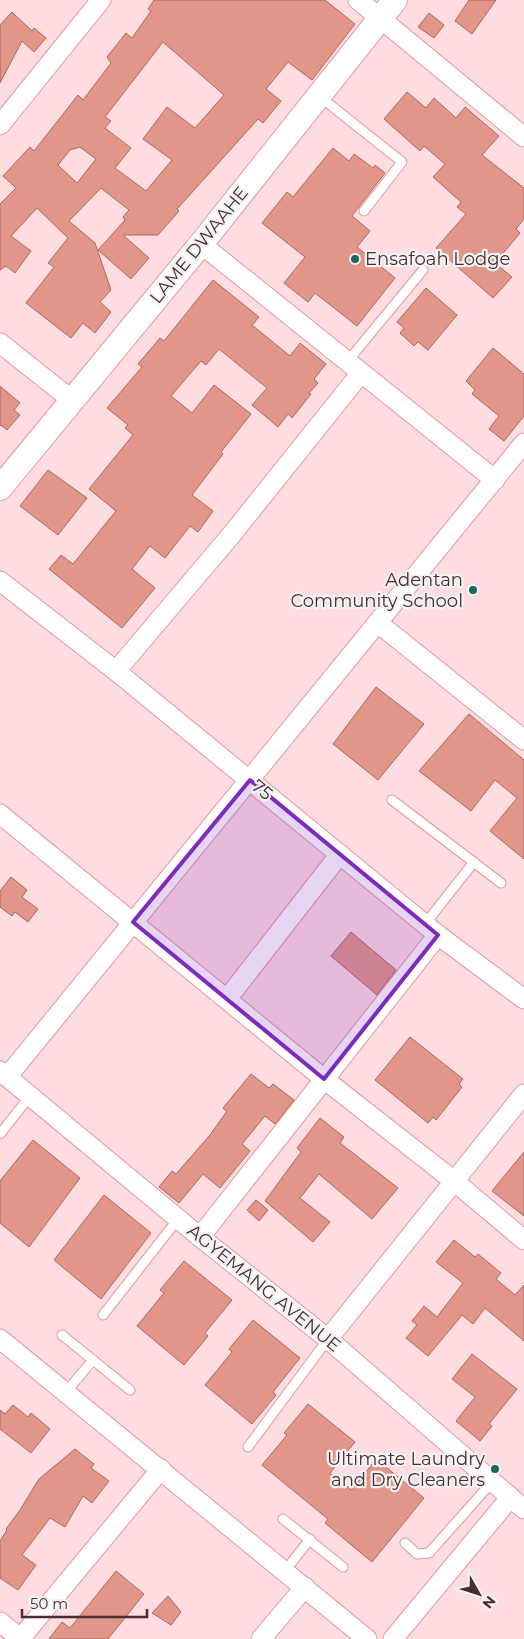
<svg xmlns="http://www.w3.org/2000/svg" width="524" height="1639" font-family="Montserrat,sans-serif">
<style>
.building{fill:#e19689;stroke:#ae675c;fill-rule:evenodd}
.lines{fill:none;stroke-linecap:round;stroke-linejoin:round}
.service-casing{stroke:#e497a2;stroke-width:11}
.minor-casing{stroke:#e497a2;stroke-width:21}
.tertiary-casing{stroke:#e497a2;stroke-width:26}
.service{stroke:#fff;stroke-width:9}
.minor{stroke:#fff;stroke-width:19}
.tertiary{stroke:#fff;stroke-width:24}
.marked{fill:#7b2cbf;fill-opacity:0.2;stroke:#7b2cbf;stroke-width:4;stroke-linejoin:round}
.poi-dot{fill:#196662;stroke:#f3f3f3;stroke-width:2}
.labels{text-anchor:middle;stroke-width:4.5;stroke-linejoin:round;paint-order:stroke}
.street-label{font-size:18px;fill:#4a2b30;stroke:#f3f3f3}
.poi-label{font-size:18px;fill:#4a2b30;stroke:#f3f3f3;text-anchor:end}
</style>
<rect width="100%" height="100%" fill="#fedce0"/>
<g class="building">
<path d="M154,0H325L355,24L312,80L288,62L266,89L281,101L263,123L258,119L177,209L179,211L158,235H123L149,258L131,279L98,250L125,220L123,217L129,210L101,188L69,221L95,243L111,290L100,302L111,312L95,333L83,323L71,338L26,303L54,267L48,263L68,238L37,208L11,236L31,251L15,273L6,266L0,270V204L16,188L3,176L30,147L34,151L78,95L83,100L111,63L107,57L126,33L132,38L151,11L148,9ZM163,42L224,95L195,128L167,107L143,139L172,160L146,191L115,168L131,148L105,128L111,121L105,117ZM80,147L96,159L77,183L58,165L70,150Z"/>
<path d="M469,0H496L472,34L455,21Z"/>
<path d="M12,12L32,31L34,28L46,38L34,52L22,41L0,83V25Z"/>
<path d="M429,13L444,25L434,38L418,27Z"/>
<path d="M407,92L426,108L434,98L456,118L465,107L499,136L482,155L524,188V219L516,229L520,233L495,263L512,277L493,298L436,248L466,214L457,207L461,202L433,177L445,164L424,146L420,151L384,119Z"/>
<path d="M333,148L349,161L354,154L373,168L375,165L385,173L352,216L370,231L357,247L395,278L357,326L315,293L308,302L284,283L305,257L262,223L287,192L293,197Z"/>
<path d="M213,280L259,317L252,325L290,356L300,343L326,364L314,379L318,383L309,393L311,394L292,418L288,414L278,427L252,405L267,388L219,349L206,365L201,361L171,396L192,413L214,385L251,414L221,452L223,454L192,495L213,511L198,532L190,526L165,558L150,546L132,569L155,588L122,628L49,569L61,555L73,564L116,511L89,489L133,435L125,428L128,425L107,408L142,367L138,364L160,338L164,341Z"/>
<path d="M426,288L457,315L428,350L418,342L414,346L400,333L404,328L397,322Z"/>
<path d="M493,348L524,374V416L504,441L489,429L499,416L472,394L475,390L466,381Z"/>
<path d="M0,386L20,403L14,410L20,415L7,430L1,425L0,426Z"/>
<path d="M48,470L87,498L58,535L20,506Z"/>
<path d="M376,687L424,724L378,780L333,744Z"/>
<path d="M469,714L524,760V859L490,831L517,798L495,780L471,811L419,771Z"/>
<path d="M11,877L27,890L22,897L38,909L28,922L15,912L12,916L0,907V891Z"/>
<path d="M351,932L396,970L377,995L331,956Z"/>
<path d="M410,1037L463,1079L459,1084L462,1087L444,1110L436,1120L433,1117L428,1123L375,1080Z"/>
<path d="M251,1074L269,1088L273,1084L294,1100L275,1124L265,1116L242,1144L250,1151L220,1188L203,1174L179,1203L159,1187L172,1171L176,1174L210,1135L227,1111L223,1108Z"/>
<path d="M320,1118L344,1137L340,1143L398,1188L372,1219L319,1174L300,1198L330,1222L313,1242L265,1201L301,1152L297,1148Z"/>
<path d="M33,1140L80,1178L29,1247L0,1223V1181Z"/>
<path d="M524,1152V1216L492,1191Z"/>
<path d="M104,1195L151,1233L101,1299L54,1260Z"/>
<path d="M256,1200L268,1210L259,1221L247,1210Z"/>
<path d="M454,1240L475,1257L478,1254L501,1273L496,1279L515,1295L524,1285V1341L485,1308L473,1324L462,1315L428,1356L406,1338L417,1325L412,1321L424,1306L437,1317L463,1283L436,1262Z"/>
<path d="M184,1261L232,1300L205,1333L208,1336L184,1365L137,1326L164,1293L160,1290Z"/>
<path d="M253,1320L300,1358L273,1392L276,1395L252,1424L205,1385L232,1352L229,1349Z"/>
<path d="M472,1354L517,1389L489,1424L492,1426L480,1441L456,1421L475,1397L452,1379Z"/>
<path d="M308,1404L355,1442L330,1473L352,1490L376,1459L424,1498L372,1562L325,1523L328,1519L262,1465L287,1435L284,1433Z"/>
<path d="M13,1405L28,1417L31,1413L50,1429L31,1453L0,1429V1410L5,1414Z"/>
<path d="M75,1449L94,1464L91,1468L109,1481L92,1503L83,1496L65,1527L50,1518L22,1555L36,1565L18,1590L0,1578V1541L7,1530L6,1529L20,1510L39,1479Z"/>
<path d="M116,1571L144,1594L108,1639H49L62,1622L70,1628Z"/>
<path d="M168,1596L181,1612L171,1625L152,1613Z"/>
</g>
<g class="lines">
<defs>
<g id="service">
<path d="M319,96L402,162L364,211"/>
<path d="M347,362L423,270"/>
<path d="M392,800L501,883"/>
<path d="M425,924L474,862"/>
<path d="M0,1134L30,1096"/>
<path d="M103,1315L178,1219"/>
<path d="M62,1335L130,1390"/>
<path d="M66,1392L93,1360"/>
<path d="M248,1447L328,1339"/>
<path d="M283,1519L343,1567"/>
<path d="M405,1543L417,1554L429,1553L492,1482"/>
<path d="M285,1571L310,1539"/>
</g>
<g id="minor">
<path d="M358,0L524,137"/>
<path d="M0,125L101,0"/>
<path d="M201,244L495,480"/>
<path d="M0,343L73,401"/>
<path d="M0,581L116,671L438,935L524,999"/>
<path d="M378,623L524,740"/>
<path d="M116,671L232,534L361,373"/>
<path d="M0,814L324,1079L454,1181L524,1240"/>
<path d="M227,999L340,854"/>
<path d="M0,1071L200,1237L328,1339L524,1509"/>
<path d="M7,1077L524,443"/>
<path d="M200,1237L438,935"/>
<path d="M0,1339L367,1639"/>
<path d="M328,1339L524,1094"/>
<path d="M0,1622L21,1639"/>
<path d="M20,1639L161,1469"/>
<path d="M261,1639L305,1587"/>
<path d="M393,1639L510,1498"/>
</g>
<path id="tertiary" d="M0,488L201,244L395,0"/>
</defs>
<use href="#service" class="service-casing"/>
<use href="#minor" class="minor-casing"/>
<use href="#tertiary" class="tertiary-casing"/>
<use href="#service" class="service"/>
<use href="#minor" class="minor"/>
<use href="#tertiary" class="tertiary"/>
</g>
<path class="marked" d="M250,780L438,935L324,1079L133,922Z"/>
<g class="poi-dot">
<circle cx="355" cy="259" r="5"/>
<circle cx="473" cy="590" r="5"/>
<circle cx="495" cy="1469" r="5"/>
</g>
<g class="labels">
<g class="street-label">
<text transform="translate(199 245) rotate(-51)" y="6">LAME DWAAHE</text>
<text transform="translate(262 790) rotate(40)" y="6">75</text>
<text transform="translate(264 1288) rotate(39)" y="6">AGYEMANG AVENUE</text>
</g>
<g class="poi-label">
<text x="365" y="265" text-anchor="start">Ensafoah Lodge</text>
<text x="463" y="586">Adentan<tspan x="463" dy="21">Community School</tspan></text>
<text x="485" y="1465">Ultimate Laundry<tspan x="485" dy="21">and Dry Cleaners</tspan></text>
</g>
</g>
<g transform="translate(479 1594) rotate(129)" stroke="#f3f3f3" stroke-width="4" paint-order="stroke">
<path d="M0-4L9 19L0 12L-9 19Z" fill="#4a2b30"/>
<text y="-8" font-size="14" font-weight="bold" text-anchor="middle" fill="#4a2b30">N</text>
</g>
<path d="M22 1609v8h125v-8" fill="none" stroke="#4a2b30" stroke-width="2.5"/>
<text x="30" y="1609" font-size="15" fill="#4a2b30" stroke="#f3f3f3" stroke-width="4" paint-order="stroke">50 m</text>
</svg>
